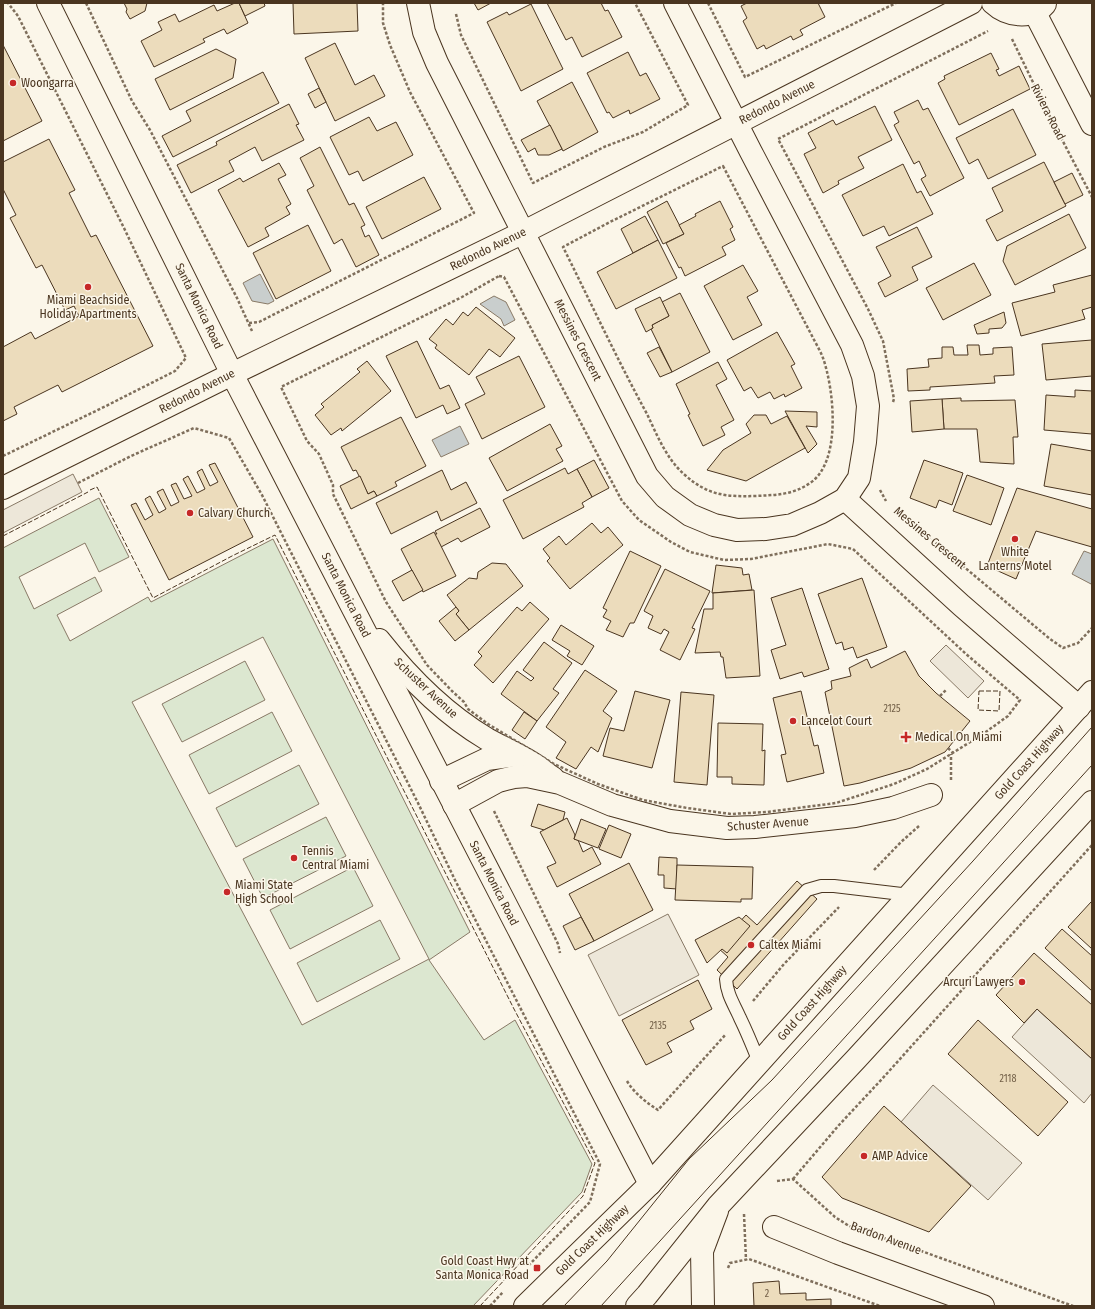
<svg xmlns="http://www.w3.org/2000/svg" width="1095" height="1309" font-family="'Fira Sans Condensed',sans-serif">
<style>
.green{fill:#dce7d0;stroke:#887966;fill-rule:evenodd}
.parking{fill:#ede7d9;stroke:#887966}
.water{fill:#c9cecd;stroke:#887966}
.building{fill:#ecdcbc;stroke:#4a3520}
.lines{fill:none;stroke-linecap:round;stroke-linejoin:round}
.lane-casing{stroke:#4a3520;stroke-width:14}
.street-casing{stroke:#4a3520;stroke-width:24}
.secondary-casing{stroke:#4a3520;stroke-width:24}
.highway-casing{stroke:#4a3520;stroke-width:24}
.path{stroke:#7f6f5c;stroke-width:2.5;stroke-dasharray:3 2;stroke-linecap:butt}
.lane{stroke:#fbf6e9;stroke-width:12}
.street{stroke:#fbf6e9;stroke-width:22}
.secondary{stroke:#fbf6e9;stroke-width:22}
.highway{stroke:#fbf6e9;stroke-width:22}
.tram{stroke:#4a3520;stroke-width:1}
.fence{stroke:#4a3520;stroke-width:1;stroke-dasharray:5 2;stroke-linecap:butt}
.poi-dot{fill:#c62828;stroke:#fbf6e9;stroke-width:1.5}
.labels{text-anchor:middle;stroke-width:3;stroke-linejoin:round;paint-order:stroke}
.number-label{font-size:10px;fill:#725f47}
.poi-label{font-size:12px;fill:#4a3520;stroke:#fbf6e9;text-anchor:start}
.street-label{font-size:12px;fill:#4a3520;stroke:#fbf6e9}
</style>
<rect width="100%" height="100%" fill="#fbf6e9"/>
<g class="green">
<path d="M99,498L129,557L99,572L85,543L19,577L34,609L95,577L102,591L57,615L70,641L148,597L151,602L273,539L470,932L429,960L484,1040L515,1020L592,1164L582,1192L473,1306H3V548ZM263,637L429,959L302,1025L132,702Z"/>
<path d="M245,661L265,700L182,742L162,704Z"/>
<path d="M272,712L292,751L209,794L189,755Z"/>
<path d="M299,765L319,804L236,847L216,808Z"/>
<path d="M326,817L346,856L263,898L243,859Z"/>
<path d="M353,867L373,906L290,949L270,910Z"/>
<path d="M380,920L400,959L317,1002L297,963Z"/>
</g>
<g class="parking">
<path d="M73,474L82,492L3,533V510Z"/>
<path d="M946,645L984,681L968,698L930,661Z"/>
<path d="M668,914L699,975L619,1016L588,955Z"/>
<path d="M1037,1009L1092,1059V1093L1084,1103L1012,1037Z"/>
<path d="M933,1085L1022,1163L988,1200L901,1122Z"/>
</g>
<g class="water">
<path d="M260,274L274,301L268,304L252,301L243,283Z"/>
<path d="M494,296L506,302L515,320L504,326L501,319L480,304Z"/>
<path d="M460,426L469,444L441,457L432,440Z"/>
<path d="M1084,551L1092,554V582L1091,584L1072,574Z"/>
</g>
<g class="building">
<path d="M124,3H147L145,11L130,19L126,12L127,9Z"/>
<path d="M235,3H239L248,23L227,34L224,29L203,39L205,42L154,67L141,41L162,30L158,22L175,14L179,22L214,5L217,11Z"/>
<path d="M239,3H264L265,6L245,16Z"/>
<path d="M293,3H357L358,31L294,34Z"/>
<path d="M474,3H491L478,10Z"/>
<path d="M547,3H601L605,11L608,10L622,37L582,57L572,37L566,40Z"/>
<path d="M747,3H818L825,17L800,30L803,35L793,40L791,36L766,49L764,45L757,49L743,21L747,18L741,6Z"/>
<path d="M531,4L563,69L521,91L487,22L507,12L509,15Z"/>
<path d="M335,43L355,85L374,75L385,96L335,121L305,58Z"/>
<path d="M3,45L42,121L3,141Z"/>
<path d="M216,49L236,59L233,78L170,110L155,79Z"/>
<path d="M628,52L640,76L646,73L660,99L630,114L629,110L613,118L609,112L607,113L587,73Z"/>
<path d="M991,53L999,69L996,70L999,76L1019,66L1030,89L959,125L938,83L945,79L944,76Z"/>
<path d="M263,72L279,103L173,157L162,136L191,121L186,111Z"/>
<path d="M572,82L598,132L563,151L537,101Z"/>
<path d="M319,88L326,102L315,108L308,94Z"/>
<path d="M918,100L923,110L928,108L964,178L930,196L921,179L926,176L919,161L914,164L894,125L899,122L894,112Z"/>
<path d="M289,104L299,124L296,125L304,140L262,161L255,147L229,161L234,171L191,193L177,165L217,145L216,142Z"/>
<path d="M875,106L892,140L858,157L864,168L838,181L839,184L823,193L804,154L816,148L808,133L833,120L836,125Z"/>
<path d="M1013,109L1036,155L988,179L978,159L969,164L956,138Z"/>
<path d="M369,117L377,131L396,122L413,155L363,181L358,171L349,175L330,137Z"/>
<path d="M550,125L562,149L549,155H538L535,148L528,152L521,140Z"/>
<path d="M49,139L75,190L69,193L91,237L96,235L153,346L62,392L58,385L14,407L17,414L3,421V347L31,332L35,339L79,316L74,306L65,310L42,265L36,268L10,218L16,215L3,189V162Z"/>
<path d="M320,147L349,205L354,203L365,225L361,227L365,237L369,235L379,255L356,267L342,239L334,244L307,190L314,186L300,158Z"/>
<path d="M1044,162L1066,206L997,241L986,220L1003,211L992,188Z"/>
<path d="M279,163L286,175L278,179L291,204L286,207L290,214L265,228L269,236L248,247L218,190L240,178L243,182Z"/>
<path d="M903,164L917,193L921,191L933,214L889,236L884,226L863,236L842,195Z"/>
<path d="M1072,173L1083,195L1065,204L1054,182Z"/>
<path d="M424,177L441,209L382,239L366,207Z"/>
<path d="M667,201L684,234L663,244L647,212Z"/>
<path d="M720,201L733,227L730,229L735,240L722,247L726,255L685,276L681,267L679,268L666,243L684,234L679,225L696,216L695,214Z"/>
<path d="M1069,214L1086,248L1015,285L1003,261L1007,246Z"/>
<path d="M645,216L658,240L633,253L621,229Z"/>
<path d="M308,225L331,271L276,299L253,253Z"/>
<path d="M917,227L932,257L912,267L918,280L885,297L878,283L891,276L876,247Z"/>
<path d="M658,240L677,278L616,309L597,272Z"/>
<path d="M974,263L991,295L943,320L926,288Z"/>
<path d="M743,265L758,291L747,297L762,325L733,340L704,286Z"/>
<path d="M1092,275V307L1082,310L1085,319L1021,336L1012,303L1055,292L1053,285Z"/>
<path d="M680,293L710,352L672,372L651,329L653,328L652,325L669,316L662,302Z"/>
<path d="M660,297L669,316L652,325L653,328L646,332L635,309Z"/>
<path d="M476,307L515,338L500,357L489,349L469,375L435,348L437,345L429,339L446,319L453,325L463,312L468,316Z"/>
<path d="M1004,312L1006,323L1002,328L989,329V333L977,334L974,325Z"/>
<path d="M777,332L795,364L791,366L802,388L785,397L784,394L774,399L770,392L758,398L751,387L744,391L727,360Z"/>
<path d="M1092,340V376L1046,380L1042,344Z"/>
<path d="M417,341L440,389L449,385L460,408L447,414L443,405L416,418L386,356Z"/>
<path d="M967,345H979L980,355L993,354V348L1012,347L1014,375L994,376L995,383L930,387V390L908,391L907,369L929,367L928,359L942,358V347H953L954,355H968Z"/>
<path d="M659,347L672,372L660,377L647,353Z"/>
<path d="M519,356L545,407L482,439L465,404L485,394L476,377Z"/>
<path d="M367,361L391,391L342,431L341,428L331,435L315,415L324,407L321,404L360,372L357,369Z"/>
<path d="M718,362L727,379L716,385L734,420L721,427L725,435L703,446L688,415L690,414L676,384Z"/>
<path d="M1075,390L1092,391V434L1044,430L1046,395L1075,397Z"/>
<path d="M961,398V401L1015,400L1018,437H1013L1014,464L980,462L977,429H944L942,399Z"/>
<path d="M942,399L944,429L912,432L910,401Z"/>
<path d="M785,411L817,412V427L806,426L817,444L808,453Z"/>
<path d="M754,415H766L771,424L787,416L805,448L746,481L707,470L723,450L751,433L746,424Z"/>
<path d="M401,417L426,466L395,482L397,486L377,496L374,491L368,494L356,470L353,471L341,447Z"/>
<path d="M550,424L562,446L556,449L563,461L507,491L489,458Z"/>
<path d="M1051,444L1092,451V495L1044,486Z"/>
<path d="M594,460L609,488L592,497L577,469Z"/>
<path d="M924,460L963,473L952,505L939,500L936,508L910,498Z"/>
<path d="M215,463L253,537L169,580L131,505L136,503L145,520L153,515L145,499L150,496L159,513L166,509L157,492L163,489L171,506L179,502L171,485L176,483L184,499L192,496L183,479L188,476L197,493L205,489L197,472L202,469L210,486L218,482L209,465Z"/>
<path d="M565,468L568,474L577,469L592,497L582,503L584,507L523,539L503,500Z"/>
<path d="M442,470L451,490L466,482L477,503L441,521L437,511L391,534L376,503Z"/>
<path d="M967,475L1004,488L991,525L953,511Z"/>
<path d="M360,476L368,494L374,491L377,496L351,509L340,486Z"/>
<path d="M1017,488L1092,509V547L1036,531L1016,579L987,566Z"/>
<path d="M480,508L490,527L461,542L458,538L441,547L434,534H437L435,531Z"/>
<path d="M592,523L601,533L608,527L623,545L570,589L547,561L550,558L543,549L559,536L566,545Z"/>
<path d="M434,532L456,576L423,592L401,549Z"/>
<path d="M630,551L661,566L634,623H630L623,637L606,630L611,621L603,617L607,610L603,608Z"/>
<path d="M492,563L506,564L523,586L469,630L456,614L459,611L447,595L469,578L477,579L478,572Z"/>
<path d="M716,565L742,568L743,575L749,574L752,590L712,593Z"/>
<path d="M665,569L710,591L692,628L695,629L680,660L660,650L669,632L664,629L661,634L648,628L653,616L644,611Z"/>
<path d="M412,570L423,590L403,601L392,581Z"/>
<path d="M862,578L887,647L857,658L853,647L844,650L842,642L836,644L818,594Z"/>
<path d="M802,588L829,669L804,677L802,672L780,679L771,650L786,645L771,598Z"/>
<path d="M754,590L760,676L726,678L723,657H721L720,652L695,653L704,609H713V593Z"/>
<path d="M530,602L549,619L493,683L474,665L482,656L478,652L517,607L522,611Z"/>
<path d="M456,607L459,611L456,614L469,630L455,641L439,621Z"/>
<path d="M561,625L594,646L582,665L567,656L570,651L552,640Z"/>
<path d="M544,642L572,663L553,689L559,693L537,721L501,694L517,671L531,681L534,678L523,670Z"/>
<path d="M905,651L919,676L936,693L970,721L945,752L911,768L860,783L844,786L825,692L832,689L831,681L851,676L849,668L867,659L871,668Z"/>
<path d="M585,670L617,691L603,711L612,718L598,752L591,747L576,769L556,758L566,742L546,727Z"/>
<path d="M635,691L670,700L652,768L603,756L610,728L624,731Z"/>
<path d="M801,691L814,746L818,745L824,773L787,782L781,755L786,754L773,698Z"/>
<path d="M681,692L714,695L707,785L674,782Z"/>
<path d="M524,712L537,721L525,739L512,730Z"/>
<path d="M718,723L763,724L762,751L765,750L764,785L732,784V777H717Z"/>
<path d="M538,804L565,812L563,820L544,830L531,826Z"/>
<path d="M567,818L575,835L574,839L578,840L583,852L592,847L601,864L557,887L547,867L556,863L540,832Z"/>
<path d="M581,819L606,829L598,848L574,839Z"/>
<path d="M609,825L631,834L621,858L599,849Z"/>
<path d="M659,857L677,858V889L664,888V875H658Z"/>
<path d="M629,863L653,910L594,941L569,894Z"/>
<path d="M677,865L753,867L752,899H741V902L675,900Z"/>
<path d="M797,881L817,899L737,989L717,970L728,957L717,947L746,915L757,925Z"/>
<path d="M1091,902L1092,903V949L1068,927Z"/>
<path d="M581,917L594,941L575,950L563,926Z"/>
<path d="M739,917L750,926L727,953L722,949L707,963L695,940Z"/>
<path d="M1062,929L1092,956V991L1045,948Z"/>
<path d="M1034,953L1092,1005V1059L1037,1009L1024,1023L996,995Z"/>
<path d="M698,980L712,1009L690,1021L694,1029L667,1043L672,1052L646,1065L622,1020Z"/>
<path d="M978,1020L1068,1102L1038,1136L948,1054Z"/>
<path d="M884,1106L971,1186L929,1232L842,1198L822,1177Z"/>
<path d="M779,1281L780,1294L806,1293V1300L831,1299V1306H754L753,1283Z"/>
</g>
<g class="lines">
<defs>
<path id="lane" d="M759,1062C753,1047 747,1032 740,1018C734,1004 727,995 726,979L807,890L821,886H834L910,895"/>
<g id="street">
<path d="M48,3L232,374L650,1184"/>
<path d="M418,3L424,32L437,63L647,476L665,497L690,515L714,525L737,530L766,529L792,525L820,513L845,499L859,478L865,442L868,406L863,376L852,345L751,152L675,3"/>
<path d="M993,3C1007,16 1031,20 1045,4"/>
<path d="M1034,11L1092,124"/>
<path d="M3,488L232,374L524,232L971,3"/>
<path d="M845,499L961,605L1079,707"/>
<path d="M379,640C409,678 445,714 487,739C503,748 520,755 535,765C541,769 547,774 553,778"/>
<path d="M441,781L487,759L516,755"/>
<path d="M454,805L498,781L514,777L527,776L560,783L612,805L670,821L727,828L755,827L855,816L893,808L931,795"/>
</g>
<g id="secondary">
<path d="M774,1227L838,1253L983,1306"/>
<path d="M703,1306L702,1251L717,1211"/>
</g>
<g id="highway">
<path d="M525,1306L650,1184L1092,692"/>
<path d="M637,1306L647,1295L718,1206L857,1058L1092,802"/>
</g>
</defs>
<use href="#lane" class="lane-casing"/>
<use href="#street" class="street-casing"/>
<use href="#secondary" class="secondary-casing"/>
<use href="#highway" class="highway-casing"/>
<g class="path">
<path d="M86,3L132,101L150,130L237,298L252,331"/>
<path d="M708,3L745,77L896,3"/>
<path d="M456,14L461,35L533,183L604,147L643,132L688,105L635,3"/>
<path d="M1012,39L1046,109L1092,197"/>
<path d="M723,166L811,334C815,342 820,350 823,358C834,389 842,462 810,483C793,495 775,495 755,496C726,497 707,495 685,475C667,460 657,435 647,414C617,359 591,303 563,247L610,222Z"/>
<path d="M499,276L504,277L622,501L639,520L671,542L690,552L724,560L751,559L828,544L853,549L966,654L1020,700L1008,716L983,734L927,769L894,784L836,803L767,812L731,814L687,808L643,800L598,784L554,764L488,724L468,709L464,702L452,691L427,665L386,602L333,494V485L319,454L307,441L281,387L462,297Z"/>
<path d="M249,323L259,322L474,213L410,92L390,45L383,23V3"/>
<path d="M893,402L894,399L883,341L868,309L778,139L988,31"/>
<path d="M3,456L106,406L175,371L186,358L124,228L18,16L8,3"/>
<path d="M78,483L131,456L194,428L229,438L262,495L310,590L418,803L455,880L600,1164L590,1202L529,1265"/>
<path d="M880,490L886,501"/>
<path d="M901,514L1050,639L1063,648L1078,643L1092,628"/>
<path d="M940,696L947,689"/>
<path d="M948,748L953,753"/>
<path d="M951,780V754"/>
<path d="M494,811L558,944L560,953"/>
<path d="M874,870L901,842L919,826"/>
<path d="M753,1001L784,964L839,907"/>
<path d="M627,1081C634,1093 647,1103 658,1110L726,1034"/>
<path d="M793,1179L839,1125L882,1079L1092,845"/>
<path d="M777,1181L793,1179L835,1217L849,1226L913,1248L1073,1306"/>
<path d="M744,1214L746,1260"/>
<path d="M728,1268L730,1263L749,1259L880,1306"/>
<path d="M490,1306L503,1292"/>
</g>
<use href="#lane" class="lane"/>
<use href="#street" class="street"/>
<use href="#secondary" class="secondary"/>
<use href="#highway" class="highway"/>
<g class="tram">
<path d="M564,1306L607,1261L689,1159L772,1080L973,861L1092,727"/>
<path d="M601,1306L1092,765"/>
</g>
<g class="fence">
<path d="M90,490L97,487L153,598L232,556L275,535L514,1009L595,1163L583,1196L480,1306"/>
<path d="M3,536L88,492"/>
<path d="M979,691H1000L999,711L978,710Z"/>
</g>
</g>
<g class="poi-dot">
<circle cx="13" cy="83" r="4"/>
<circle cx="88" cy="287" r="4"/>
<circle cx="190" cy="513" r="4"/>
<circle cx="1015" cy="539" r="4"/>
<circle cx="793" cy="721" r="4"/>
<path d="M904 731h4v4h4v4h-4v4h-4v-4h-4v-4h4z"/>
<circle cx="294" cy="858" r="4"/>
<circle cx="227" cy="892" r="4"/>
<circle cx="751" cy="945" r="4"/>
<circle cx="1022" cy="982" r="4"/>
<circle cx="864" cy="1156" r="4"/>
<rect x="533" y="1264" width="8" height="8" rx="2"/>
</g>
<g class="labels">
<g class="number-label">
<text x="892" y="712">2125</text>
<text x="658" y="1029">2135</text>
<text x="1008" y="1082">2118</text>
<text x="767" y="1297">2</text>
</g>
<g class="poi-label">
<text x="21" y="87">Woongarra</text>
<text x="88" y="304" text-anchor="middle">Miami Beachside<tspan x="88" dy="14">Holiday Apartments</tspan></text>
<text x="198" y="517">Calvary Church</text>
<text x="1015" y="556" text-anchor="middle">White<tspan x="1015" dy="14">Lanterns Motel</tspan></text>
<text x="801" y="725">Lancelot Court</text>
<text x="915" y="741">Medical On Miami</text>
<text x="302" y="855">Tennis<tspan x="302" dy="14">Central Miami</tspan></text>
<text x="235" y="889">Miami State<tspan x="235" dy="14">High School</tspan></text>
<text x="759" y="949">Caltex Miami</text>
<text x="1014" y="986" text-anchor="end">Arcuri Lawyers</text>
<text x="872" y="1160">AMP Advice</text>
<text x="529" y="1265" text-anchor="end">Gold Coast Hwy at<tspan x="529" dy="14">Santa Monica Road</tspan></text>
</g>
<g class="street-label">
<text transform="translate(777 102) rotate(-27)" y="4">Redondo Avenue</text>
<text transform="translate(1048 112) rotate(63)" y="4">Riviera Road</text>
<text transform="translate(488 249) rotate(-26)" y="4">Redondo Avenue</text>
<text transform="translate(199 306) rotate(64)" y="4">Santa Monica Road</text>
<text transform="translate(578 340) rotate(63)" y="4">Messines Crescent</text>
<text transform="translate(197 391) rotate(-27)" y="4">Redondo Avenue</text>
<text transform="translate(930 538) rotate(40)" y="4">Messines Crescent</text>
<text transform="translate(346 595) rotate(63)" y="4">Santa Monica Road</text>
<text transform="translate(426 688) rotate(43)" y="4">Schuster Avenue</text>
<text transform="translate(1029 762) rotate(-48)" y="4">Gold Coast Highway</text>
<text transform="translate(768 824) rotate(-4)" y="4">Schuster Avenue</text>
<text transform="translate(494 883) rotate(63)" y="4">Santa Monica Road</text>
<text transform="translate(812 1003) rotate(-48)" y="4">Gold Coast Highway</text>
<text transform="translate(886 1238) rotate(20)" y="4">Bardon Avenue</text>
<text transform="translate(592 1240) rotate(-44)" y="4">Gold Coast Highway</text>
</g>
</g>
<rect width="1095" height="1309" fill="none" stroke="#4a3520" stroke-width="8"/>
</svg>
